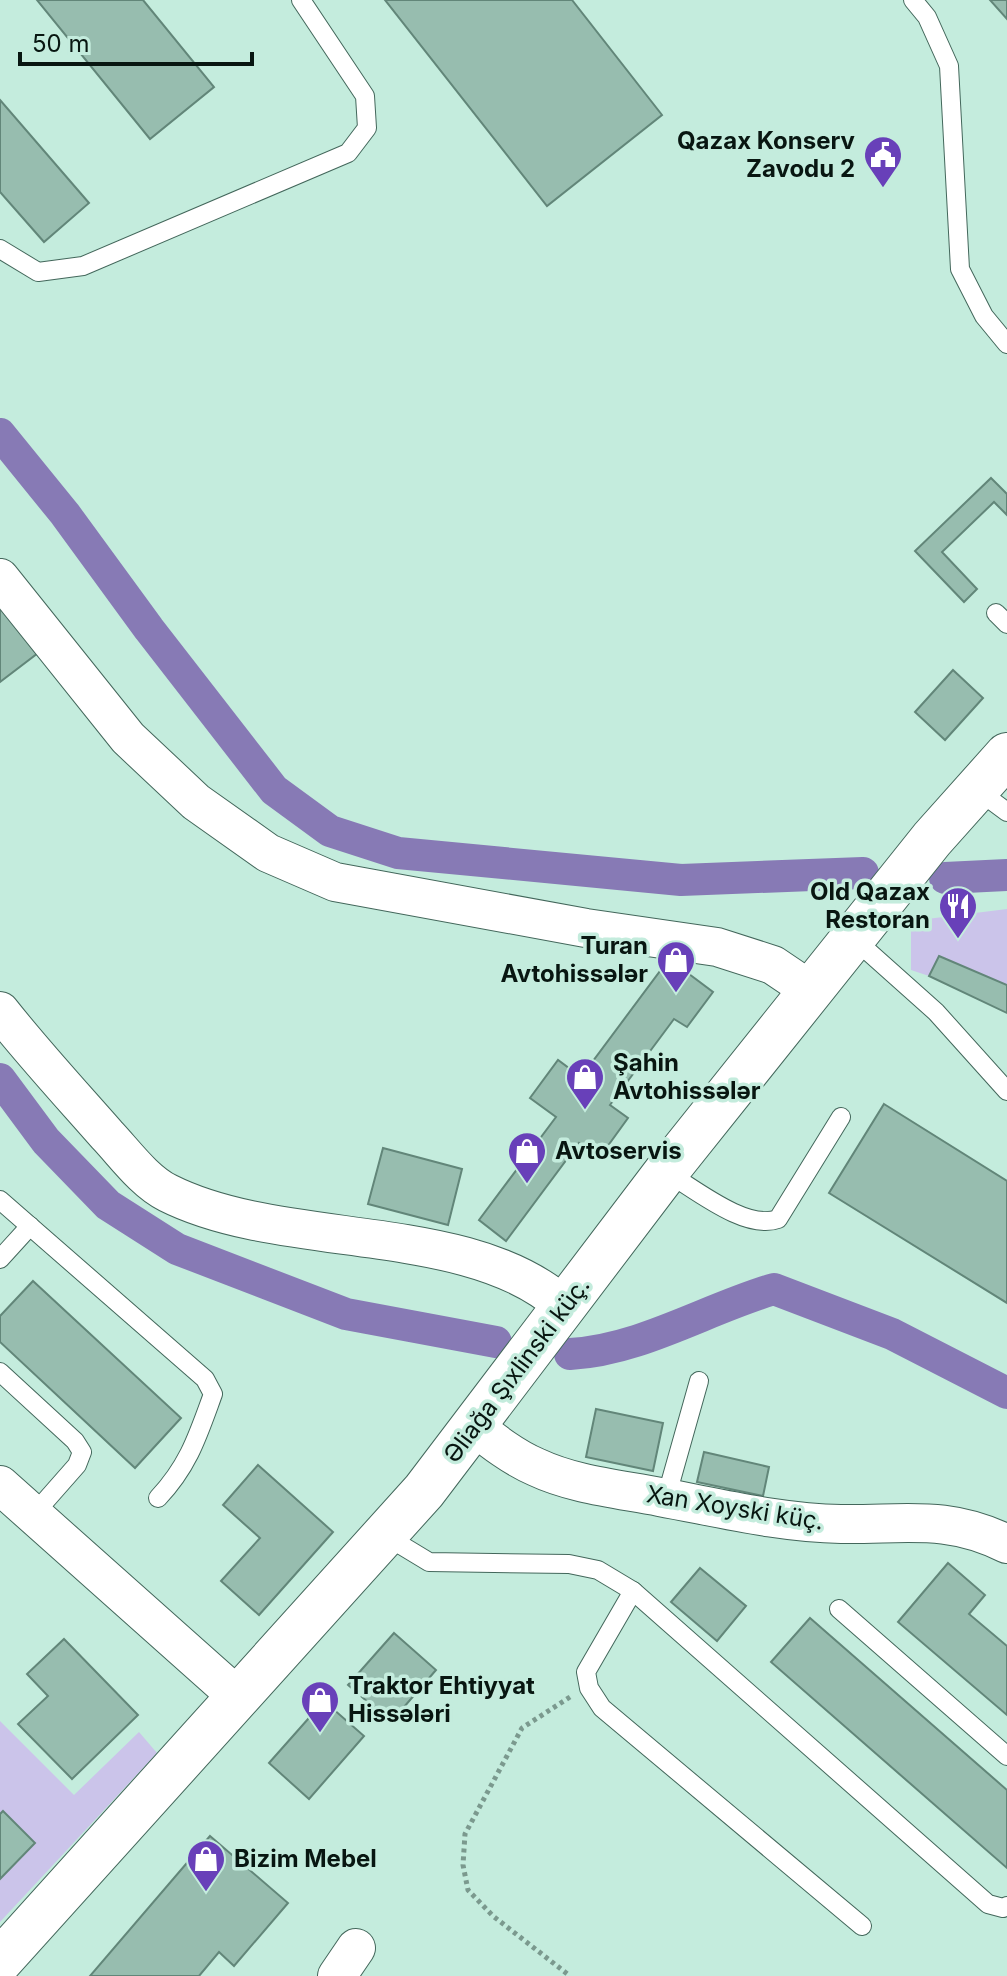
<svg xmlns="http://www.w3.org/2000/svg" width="1007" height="1976" font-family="Inter,sans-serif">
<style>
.green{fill:#cbc4ea}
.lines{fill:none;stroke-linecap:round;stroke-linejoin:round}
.canal{stroke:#877ab5;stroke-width:32}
.building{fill:#97bdaf;stroke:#628679;stroke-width:2}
.service-casing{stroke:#43675b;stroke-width:20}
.minor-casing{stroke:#43675b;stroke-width:40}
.secondary-casing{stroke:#43675b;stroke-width:46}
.path{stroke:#7b998e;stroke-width:5;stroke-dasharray:4 4;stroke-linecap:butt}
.service{stroke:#fff;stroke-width:18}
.minor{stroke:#fff;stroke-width:38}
.secondary{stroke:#fff;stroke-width:44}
.labels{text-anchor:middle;stroke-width:7;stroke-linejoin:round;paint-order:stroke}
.poi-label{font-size:24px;font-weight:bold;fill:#081611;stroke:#c4ecdd;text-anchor:start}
.street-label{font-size:24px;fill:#081611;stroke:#c4ecdd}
</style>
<rect width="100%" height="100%" fill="#c4ecdd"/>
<g class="green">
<path d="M1007,909V985L939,956L929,976L911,970V921Z"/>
<path d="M0,1721L74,1795L139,1732L157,1753L0,1922Z"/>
</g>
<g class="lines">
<g class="canal">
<path d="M0,434L65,514L149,629L274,790L330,831L398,853L681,880L863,873"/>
<path d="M945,878L1007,875"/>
<path d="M0,1079L46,1141L108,1205L177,1249L346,1314L496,1342"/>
<path d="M570,1354C641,1350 706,1309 774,1289L892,1334L1007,1393"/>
</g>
</g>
<g class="building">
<path d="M37,0H143L214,87L150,139Z"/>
<path d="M385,0H572L662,115L547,206Z"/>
<path d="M990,0H1007V19Z"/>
<path d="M0,100L89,203L44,242L0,192Z"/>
<path d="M991,478L1007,494V515L994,502L942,552L977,589L964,602L915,551Z"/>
<path d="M0,602L38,653L0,682Z"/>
<path d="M953,670L983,698L945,740L915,712Z"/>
<path d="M939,956L1007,985V1013L929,976Z"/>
<path d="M669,959L713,992L687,1027L674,1019L610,1105L628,1118L599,1158L579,1143L506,1241L479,1220L556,1117L530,1098L558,1060L581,1077Z"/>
<path d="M884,1104L1007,1181V1303L829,1193Z"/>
<path d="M383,1148L462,1169L448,1225L368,1204Z"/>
<path d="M33,1281L181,1418L135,1468L0,1342V1316Z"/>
<path d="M596,1409L663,1423L653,1471L586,1457Z"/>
<path d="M704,1452L769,1467L763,1496L697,1482Z"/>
<path d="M258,1465L333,1532L259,1615L221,1581L260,1538L223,1505Z"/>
<path d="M948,1563L985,1595L969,1614L1007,1646V1715L898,1622Z"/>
<path d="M700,1568L746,1606L717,1641L671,1602Z"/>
<path d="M810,1618L1007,1790V1868L771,1662Z"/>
<path d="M394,1633L436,1670L391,1722L348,1685Z"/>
<path d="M64,1639L138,1715L72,1779L18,1724L48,1696L27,1674Z"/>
<path d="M324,1701L364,1736L309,1799L269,1763Z"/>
<path d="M3,1811L35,1843L0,1879V1814Z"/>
<path d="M210,1836L288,1903L234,1966L219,1952L199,1976H90Z"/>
</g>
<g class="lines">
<defs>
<g id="service">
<path d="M913,0L927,17L949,66L960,269L984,316L1007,344"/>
<path d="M0,249L38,272L83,266L348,153L367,128L365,96L301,0"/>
<path d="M996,613L1007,624"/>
<path d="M976,789L1007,812"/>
<path d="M852,937L936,1012L1007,1091"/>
<path d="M666,1172C695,1189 746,1231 778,1219L841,1117"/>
<path d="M0,1200L205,1379L213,1394C198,1435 189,1465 158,1498"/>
<path d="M0,1259L30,1226"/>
<path d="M0,1372L75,1441L82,1452L77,1465L33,1515"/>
<path d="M666,1498L699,1381"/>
<path d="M386,1536L429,1562L569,1564L598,1570L633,1591L988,1904L1003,1908L1007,1906"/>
<path d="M633,1591L586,1672L589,1688L602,1708L862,1926"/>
<path d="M839,1609L1007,1756"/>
</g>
<g id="minor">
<path d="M0,578L128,738L196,802L268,853L335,882L586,928L717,947L773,965L810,990"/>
<path d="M0,1011C34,1054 71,1094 107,1135C125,1154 144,1181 168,1193C283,1251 471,1220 565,1307"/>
<path d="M475,1427C494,1442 513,1457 536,1467C574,1485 619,1489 660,1497C720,1508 780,1523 841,1524C904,1525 947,1514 1007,1544"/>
<path d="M0,1485L238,1697"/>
<path d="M337,1976L356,1948"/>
</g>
<path id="secondary" d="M0,1961L424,1491L666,1172L932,839L1007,755"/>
</defs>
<use href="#service" class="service-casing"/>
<use href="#minor" class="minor-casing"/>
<use href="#secondary" class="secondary-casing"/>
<path class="path" d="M570,1697L522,1728L465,1834L463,1865L468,1890L493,1916L570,1976"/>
<use href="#service" class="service"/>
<use href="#minor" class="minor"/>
<use href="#secondary" class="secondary"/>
</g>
<defs>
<symbol id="civic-pin" viewBox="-11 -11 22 30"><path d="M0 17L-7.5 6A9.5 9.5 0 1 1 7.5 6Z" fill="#6840b9" stroke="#c4ecdd"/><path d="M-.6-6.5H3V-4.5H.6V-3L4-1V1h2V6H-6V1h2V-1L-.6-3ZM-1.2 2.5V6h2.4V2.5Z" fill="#fff"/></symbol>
<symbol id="restaurant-pin" viewBox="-11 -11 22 30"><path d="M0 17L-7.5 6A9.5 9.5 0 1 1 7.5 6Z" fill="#6840b9" stroke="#c4ecdd"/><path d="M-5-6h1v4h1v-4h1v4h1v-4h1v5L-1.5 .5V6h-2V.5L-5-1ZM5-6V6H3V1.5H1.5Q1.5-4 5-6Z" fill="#fff"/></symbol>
<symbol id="shop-pin" viewBox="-11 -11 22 30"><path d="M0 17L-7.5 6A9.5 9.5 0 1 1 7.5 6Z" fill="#6840b9" stroke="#c4ecdd"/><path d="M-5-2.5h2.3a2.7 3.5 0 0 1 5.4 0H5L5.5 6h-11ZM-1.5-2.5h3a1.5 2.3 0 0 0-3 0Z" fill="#fff"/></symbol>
</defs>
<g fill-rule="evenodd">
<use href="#civic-pin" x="861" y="133" width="44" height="60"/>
<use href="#restaurant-pin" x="936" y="884" width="44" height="60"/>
<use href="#shop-pin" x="654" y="938" width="44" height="60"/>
<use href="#shop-pin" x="563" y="1055" width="44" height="60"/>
<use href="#shop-pin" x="505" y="1129" width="44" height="60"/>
<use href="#shop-pin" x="298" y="1678" width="44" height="60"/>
<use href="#shop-pin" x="184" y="1837" width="44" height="60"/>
</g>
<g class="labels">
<g class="poi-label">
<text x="855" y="149" text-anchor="end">Qazax Konserv<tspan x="855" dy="28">Zavodu 2</tspan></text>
<text x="930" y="900" text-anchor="end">Old Qazax<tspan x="930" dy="28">Restoran</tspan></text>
<text x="648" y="954" text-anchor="end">Turan<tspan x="648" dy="28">Avtohissələr</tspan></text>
<text x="613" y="1071">Şahin<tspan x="613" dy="28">Avtohissələr</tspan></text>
<text x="555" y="1159">Avtoservis</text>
<text x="348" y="1694">Traktor Ehtiyyat<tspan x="348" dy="28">Hissələri</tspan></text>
<text x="234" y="1867">Bizim Mebel</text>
</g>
<g class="street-label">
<text transform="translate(517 1370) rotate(-53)" y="8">Əliağa Şıxlinski küç.</text>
<text transform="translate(735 1508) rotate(9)" y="8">Xan Xoyski küç.</text>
</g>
</g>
<path d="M20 52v12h232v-12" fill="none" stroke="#081611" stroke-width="4"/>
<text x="32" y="52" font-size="24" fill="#081611" stroke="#c4ecdd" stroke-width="6" paint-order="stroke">50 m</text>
</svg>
